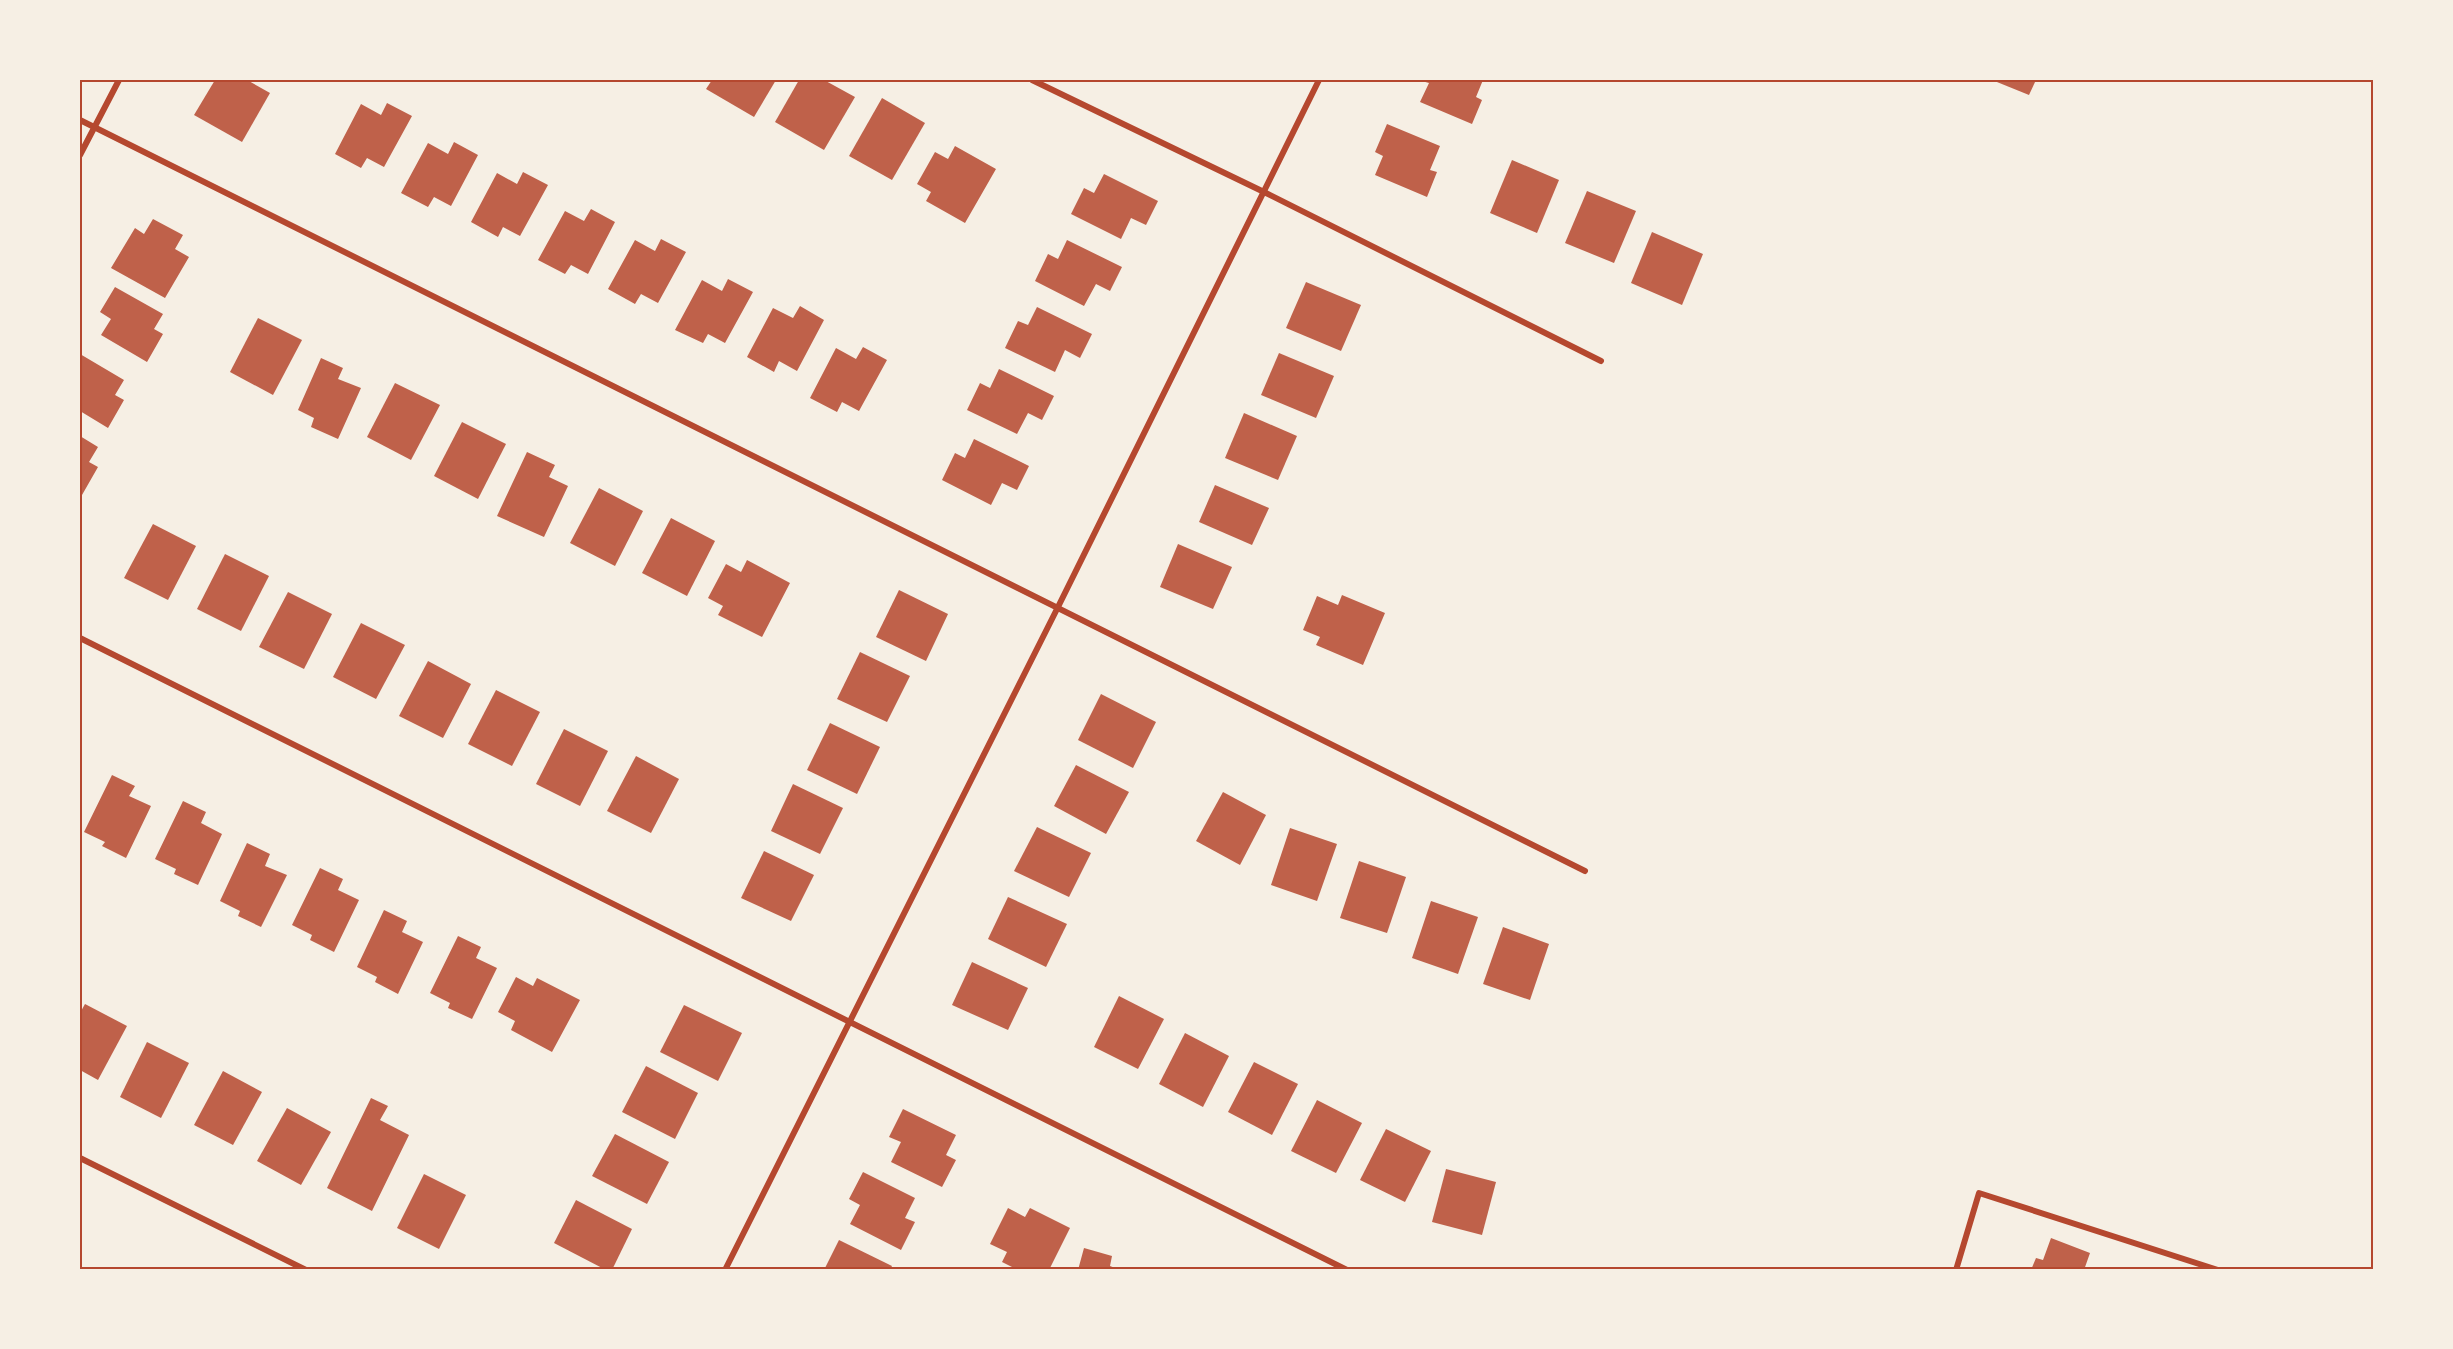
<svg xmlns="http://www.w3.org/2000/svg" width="2453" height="1349" font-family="Figtree,sans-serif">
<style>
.building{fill:#bf614a}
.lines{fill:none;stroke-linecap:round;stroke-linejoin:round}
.minor{stroke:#b5482f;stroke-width:6}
.neatline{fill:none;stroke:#b5482f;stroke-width:2}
</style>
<rect width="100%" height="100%" fill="#f6efe4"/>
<g class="building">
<path d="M215,80H247L270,93L242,142L194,115Z"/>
<path d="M712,80H776L754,117L706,89Z"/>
<path d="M799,80H824L855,97L824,150L775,122Z"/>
<path d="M1418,80H1483L1476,97L1482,100L1472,124L1420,102L1429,83Z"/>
<path d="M1992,80H2036L2029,95Z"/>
<path d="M882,98L925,123L892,180L849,156Z"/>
<path d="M387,103L412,116L384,167L367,158L361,168L335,154L361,104L381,115Z"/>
<path d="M1387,124L1440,146L1430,170L1437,172L1427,197L1375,175L1383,156L1375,152Z"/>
<path d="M454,142L478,155L451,206L434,197L428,207L401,193L428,143L448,154Z"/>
<path d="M955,146L996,169L965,223L926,201L931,192L917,184L935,152L948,159Z"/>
<path d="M1512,160L1559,180L1537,233L1490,213Z"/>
<path d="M523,172L548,185L520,236L503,227L498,237L471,222L497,173L517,184Z"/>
<path d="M1104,174L1158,201L1146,225L1131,218L1121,239L1071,214L1084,188L1094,193Z"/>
<path d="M1587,191L1636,211L1614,263L1565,243Z"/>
<path d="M591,209L615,222L588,274L571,265L565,274L538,260L565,211L584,221Z"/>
<path d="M153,219L183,235L175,249L189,257L165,298L111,268L135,228L144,234Z"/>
<path d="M1652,232L1703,254L1682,305L1631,283Z"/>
<path d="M661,239L686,252L658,303L641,294L635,304L608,289L635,240L655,251Z"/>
<path d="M1067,240L1122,267L1110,291L1096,284L1084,306L1035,281L1048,254L1058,259Z"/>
<path d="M728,279L753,292L725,343L708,334L703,343L675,330L702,280L722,291Z"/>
<path d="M1306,282L1361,305L1341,351L1286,328Z"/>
<path d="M115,287L163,314L154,329L163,334L147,362L101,335L111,319L100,312Z"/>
<path d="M800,306L824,320L797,371L779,361L774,372L747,357L773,308L793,318Z"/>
<path d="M1037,307L1092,334L1080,358L1065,350L1055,372L1005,348L1018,321L1028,325Z"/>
<path d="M258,318L302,340L273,395L230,372Z"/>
<path d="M863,347L887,360L859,411L842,402L837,412L810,398L836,348L856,359Z"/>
<path d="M1279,353L1334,376L1316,418L1261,395Z"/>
<path d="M80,354L124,380L115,395L124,400L108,428L80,411Z"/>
<path d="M321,358L343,368L338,379L361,388L338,439L311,427L314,418L298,410Z"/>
<path d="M999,369L1054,396L1042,420L1028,413L1017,434L967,410L980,383L990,388Z"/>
<path d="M395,383L440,405L411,460L367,437Z"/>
<path d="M1244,413L1297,436L1278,480L1225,458Z"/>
<path d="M462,422L506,444L478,499L434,476Z"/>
<path d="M80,436L98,447L89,462L98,467L82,495L80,493Z"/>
<path d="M974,439L1029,466L1017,490L1002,483L991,505L942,480L955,453L965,458Z"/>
<path d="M527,452L555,465L549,477L568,486L544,537L497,516Z"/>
<path d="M1215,485L1269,508L1252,545L1199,522Z"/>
<path d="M599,488L643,511L615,566L570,543Z"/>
<path d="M671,518L715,541L687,596L642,573Z"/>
<path d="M153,524L196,546L168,600L124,578Z"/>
<path d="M1178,544L1232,567L1213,609L1160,587Z"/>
<path d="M225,554L269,576L241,631L197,609Z"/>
<path d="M747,560L790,583L762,637L718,615L723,606L708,598L726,564L741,572Z"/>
<path d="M899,590L948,614L926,661L876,637Z"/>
<path d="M288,592L332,614L304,669L259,647Z"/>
<path d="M1342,595L1385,613L1363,665L1316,645L1320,637L1303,630L1317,596L1338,605Z"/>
<path d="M361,623L405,645L376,699L333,677Z"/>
<path d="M860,652L910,676L887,722L837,699Z"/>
<path d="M428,661L471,684L443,738L399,716Z"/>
<path d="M496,690L540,712L512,766L468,744Z"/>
<path d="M1101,694L1156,722L1133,768L1078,740Z"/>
<path d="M830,723L880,747L857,794L807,770Z"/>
<path d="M564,729L608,751L580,806L536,784Z"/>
<path d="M636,756L679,779L651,833L607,811Z"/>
<path d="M1076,765L1129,792L1106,834L1054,806Z"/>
<path d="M112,775L135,786L129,796L151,806L126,858L102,846L105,842L84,832Z"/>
<path d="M793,784L843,808L820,854L771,831Z"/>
<path d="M1223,792L1266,815L1240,865L1196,841Z"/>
<path d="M183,801L206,812L201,823L222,834L198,885L174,874L176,869L155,859Z"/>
<path d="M1037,827L1091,853L1069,897L1014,871Z"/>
<path d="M1290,828L1337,844L1317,901L1271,885Z"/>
<path d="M247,843L270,854L265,866L287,875L261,927L238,916L240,911L220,901Z"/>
<path d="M764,851L814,875L791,921L741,898Z"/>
<path d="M1359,861L1406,877L1387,933L1340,918Z"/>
<path d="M320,868L343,879L338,890L359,900L334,952L310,940L312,935L292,925Z"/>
<path d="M1008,897L1067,924L1046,967L988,939Z"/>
<path d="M1431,901L1478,917L1458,974L1412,958Z"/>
<path d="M384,910L407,921L402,932L423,942L398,994L375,982L377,977L357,967Z"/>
<path d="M1503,927L1549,944L1530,1000L1483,984Z"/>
<path d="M458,936L481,947L476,958L497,968L472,1019L448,1008L450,1003L430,993Z"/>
<path d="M972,962L1028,988L1008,1030L952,1005Z"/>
<path d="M516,977L533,986L537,978L580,1000L552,1052L511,1030L515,1021L498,1012Z"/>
<path d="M1119,996L1164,1019L1138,1069L1094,1047Z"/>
<path d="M85,1004L127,1026L98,1080L80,1070V1013Z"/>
<path d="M684,1005L742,1033L718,1081L660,1052Z"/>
<path d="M1185,1033L1229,1056L1203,1107L1159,1084Z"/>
<path d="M147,1042L189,1063L161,1118L120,1097Z"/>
<path d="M1254,1062L1298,1084L1272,1135L1228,1112Z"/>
<path d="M646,1066L698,1093L675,1139L622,1112Z"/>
<path d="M223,1071L262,1092L233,1145L194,1125Z"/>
<path d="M371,1098L388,1106L380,1120L409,1135L372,1211L327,1188Z"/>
<path d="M1317,1100L1362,1123L1336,1173L1291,1151Z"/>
<path d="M287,1108L331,1132L301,1185L257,1161Z"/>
<path d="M903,1109L956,1135L946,1155L956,1160L942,1187L891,1162L901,1142L889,1137Z"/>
<path d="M1386,1129L1431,1151L1405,1202L1360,1180Z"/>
<path d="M615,1134L669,1162L647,1204L592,1176Z"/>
<path d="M1446,1169L1496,1182L1482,1235L1432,1222Z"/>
<path d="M863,1172L915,1198L905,1218L915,1222L901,1250L850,1224L860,1205L849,1199Z"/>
<path d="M424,1174L466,1195L439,1249L397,1228Z"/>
<path d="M576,1200L632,1229L612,1270H606L554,1243Z"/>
<path d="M1008,1208L1025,1217L1030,1208L1070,1228L1049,1270H1018L1002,1262L1007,1252L990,1244Z"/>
<path d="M2051,1238L2090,1253L2084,1270H2031L2036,1258L2043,1260Z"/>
<path d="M839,1240L892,1266L890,1270L825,1268Z"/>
<path d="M1084,1248L1112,1256L1110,1266L1120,1270H1078Z"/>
</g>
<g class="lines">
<g class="minor">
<path d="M1032,80L1264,192L1601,361"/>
<path d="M80,120L1585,871"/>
<path d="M80,155L119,80"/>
<path d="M80,638L1347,1270"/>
<path d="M80,1158L306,1270"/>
<path d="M725,1270L1057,609L1319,80"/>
<path d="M1956,1270L1979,1193L2218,1270"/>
</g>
</g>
<rect width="2453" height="1349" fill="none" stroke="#f6efe4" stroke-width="162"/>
<rect x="81" y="81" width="2291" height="1187" class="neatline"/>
</svg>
